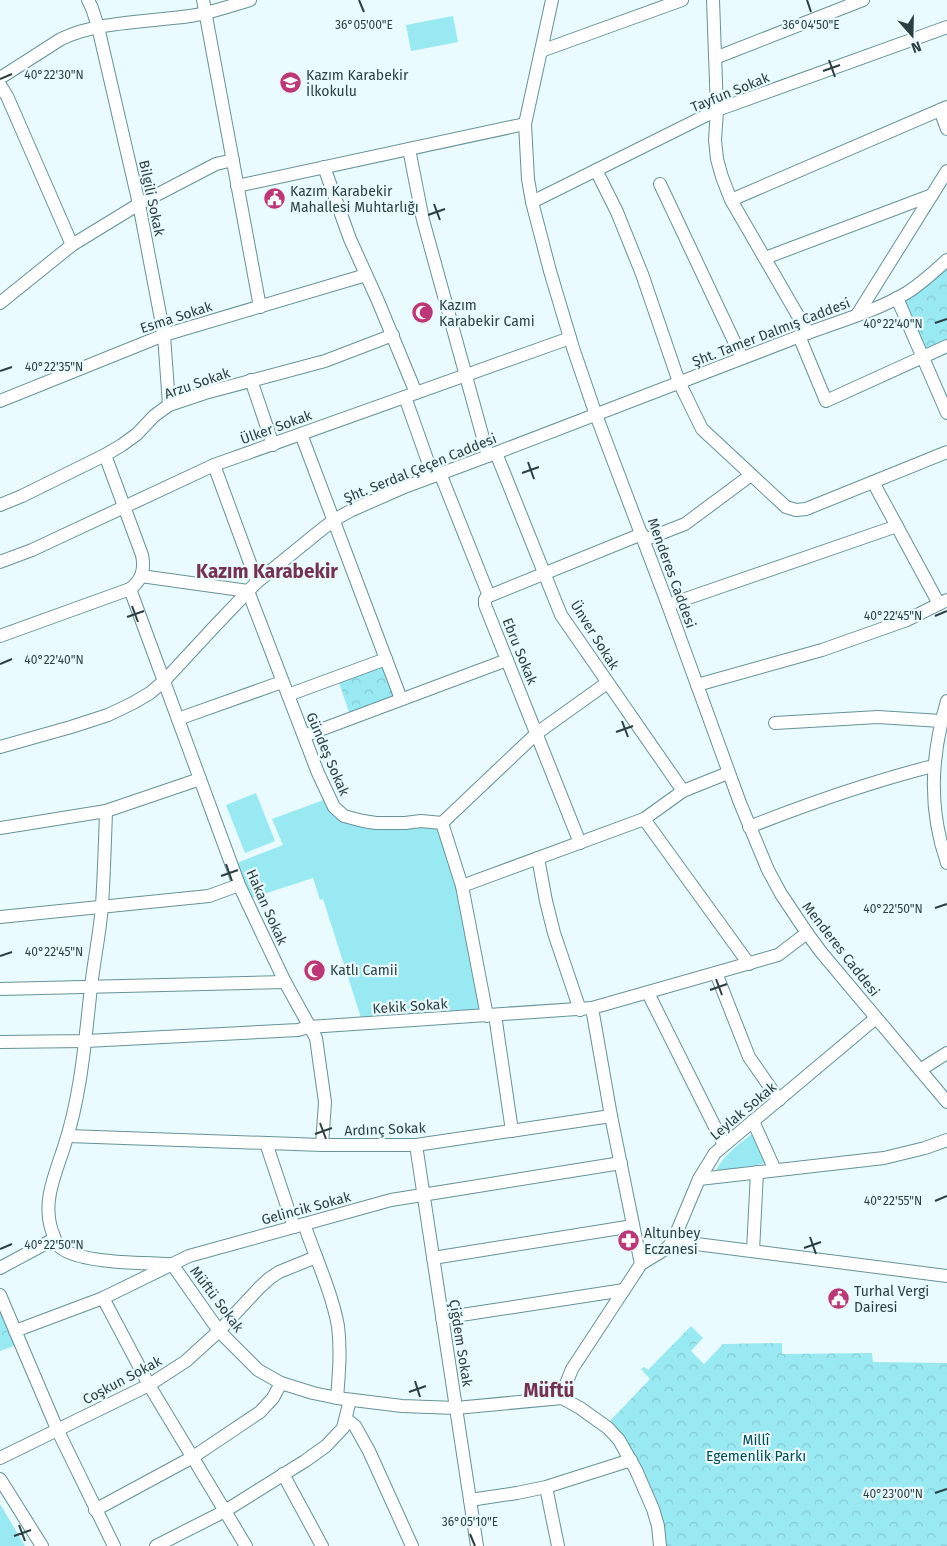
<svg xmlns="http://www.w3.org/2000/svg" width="947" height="1546" font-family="'Fira Sans',sans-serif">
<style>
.green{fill:#99e9f3}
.park{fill:url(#park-crowns)}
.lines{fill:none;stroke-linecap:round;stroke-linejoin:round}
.minor-casing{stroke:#669298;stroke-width:14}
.minor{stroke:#fff;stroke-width:12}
.ticks{fill:none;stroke:#2b3e40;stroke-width:2}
.labels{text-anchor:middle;stroke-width:4.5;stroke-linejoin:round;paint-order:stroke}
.poi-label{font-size:14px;fill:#2b3e40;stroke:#e9fbfe;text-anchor:start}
.street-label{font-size:14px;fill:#2b3e40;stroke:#e9fbfe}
.park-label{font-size:14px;fill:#024a51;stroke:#e9fbfe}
.district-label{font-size:19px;font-weight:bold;fill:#75324e;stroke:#e9fbfe}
.ticks-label{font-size:12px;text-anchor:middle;fill:#2b3e40;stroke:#e9fbfe;stroke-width:4.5;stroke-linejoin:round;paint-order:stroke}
</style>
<defs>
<pattern id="park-crowns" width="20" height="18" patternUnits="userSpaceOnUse" patternTransform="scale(1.25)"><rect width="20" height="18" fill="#99e9f3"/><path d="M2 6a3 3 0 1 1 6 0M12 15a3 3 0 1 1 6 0" fill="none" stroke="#84c9d1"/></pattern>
</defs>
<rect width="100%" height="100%" fill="#e9fbfe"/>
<g class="green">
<path d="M453,16L458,42L411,51L406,25Z"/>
<path d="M256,793L275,841L245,853L226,805Z"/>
<path d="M329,798L344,816L442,823L487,1016L363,1024L323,899L320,900L313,878L246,900L232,865L283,845L272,819Z"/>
<path d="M753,1133L766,1163L718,1172L717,1169C724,1154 741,1143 753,1133Z"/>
<path d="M0,1504L25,1546H0Z"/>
</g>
<g class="park">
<path d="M947,261V346L923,359L897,298Z"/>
<path d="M386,659L401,699L351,718L337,677Z"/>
<path d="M0,1295L20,1344L0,1351Z"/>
<path d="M691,1326L703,1338L691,1351L704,1364L723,1344L782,1343V1354L872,1353L873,1362L947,1363V1546H660L653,1509L605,1426L650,1379L641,1369L644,1367L648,1370Z"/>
</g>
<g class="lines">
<defs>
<g id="minor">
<path d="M88,0L92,8L98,27L139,204L164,335L169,405"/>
<path d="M203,0L260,307"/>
<path d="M552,0L525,124L528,179L532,202L550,271L573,348L596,415L668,605L740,803L768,870L781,894L807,933L821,952L947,1102"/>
<path d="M713,0L717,110L715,140L717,159L722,177L731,200L808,333"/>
<path d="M541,51L682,0"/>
<path d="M715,58L863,0"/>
<path d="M0,78L61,39C99,21 148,22 190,16C211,13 230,6 250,0"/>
<path d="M0,85L7,96L72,245"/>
<path d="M940,110L947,129"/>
<path d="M409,149L423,220L488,456"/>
<path d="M324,167L350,239L378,301L416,393"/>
<path d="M596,170L617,212L642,274L679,382L702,429L786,507L796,510L806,509L947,452"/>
<path d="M660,184L742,358"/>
<path d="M237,186L525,124"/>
<path d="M731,200L947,107"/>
<path d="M532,202L717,110L947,27"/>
<path d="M765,258L932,195"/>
<path d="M897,298L947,413"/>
<path d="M0,303L72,245L139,204L216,164L233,160"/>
<path d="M857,315L947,171"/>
<path d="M799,336L826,401L947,346"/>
<path d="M251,380L273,445"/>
<path d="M405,397L433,476"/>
<path d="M0,401L164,335L366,275"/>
<path d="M301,434L401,699"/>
<path d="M496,453L561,615L683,791"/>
<path d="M214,465L257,582"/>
<path d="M440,473L489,596L485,599V605L580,843"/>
<path d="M873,482L939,604"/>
<path d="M0,505L22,496L105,455L122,445L137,434L154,416L169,405L205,393L325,361L393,335"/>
<path d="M644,540L685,524L751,475"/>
<path d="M0,562L32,550L214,465L570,338"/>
<path d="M141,576L248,591L318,773L334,807L344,816L363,821L376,823H405L421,821L442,823"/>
<path d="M130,589L239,885L285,982L316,1038L325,1102L322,1145"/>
<path d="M489,596L642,534"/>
<path d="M668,605L897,526"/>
<path d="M0,636L130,589C142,580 145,569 142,555L105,455"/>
<path d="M697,685L822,650L907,620L947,600"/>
<path d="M288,695L386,659"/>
<path d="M947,701C931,756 928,808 947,863"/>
<path d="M178,719L282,682"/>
<path d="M775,723L878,717L941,721"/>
<path d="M304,736L507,660"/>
<path d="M0,747L71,727L108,715L133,703L150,693L164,681L215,626L257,582L316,534L334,520L352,510L402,488L488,456L808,333C840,321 879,310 908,292C922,283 935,271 947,260"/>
<path d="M106,811C105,842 104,874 102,905C100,933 94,960 91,987C85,1041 81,1096 64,1147C55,1175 42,1202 52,1231C54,1236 55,1241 58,1245C73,1264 148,1263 172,1264L219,1331L258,1370L281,1383L313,1393L337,1398L402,1406L456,1408L562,1398L580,1408L608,1428L619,1440L636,1470L653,1509L658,1526L660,1546"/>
<path d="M644,819L749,964"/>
<path d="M442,823L537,733L607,683"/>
<path d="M442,823L462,886L487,1016"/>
<path d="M749,827C810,803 870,782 933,766"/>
<path d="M0,828L106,811L200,779"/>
<path d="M538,858L546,901L554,933L580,1010"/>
<path d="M462,886L644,819L683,791L728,773"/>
<path d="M0,917L209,896L239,885"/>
<path d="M716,973L749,1057L779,1100"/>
<path d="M0,989L285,982"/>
<path d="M648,993L724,1145"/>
<path d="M592,1008L611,1116L641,1264"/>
<path d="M495,1015L512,1131"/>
<path d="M0,1042L86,1041L298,1030L309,1027L592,1008L778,955L807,933"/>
<path d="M920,1070L947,1053"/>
<path d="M753,1121L775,1170"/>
<path d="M68,1136L322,1145H416L611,1116"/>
<path d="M266,1143L294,1227"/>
<path d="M416,1145L477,1546"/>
<path d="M699,1179L884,1158L925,1148L947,1140"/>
<path d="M304,1224C315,1256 332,1293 338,1326C341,1350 339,1374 337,1398"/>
<path d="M673,1241L947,1276"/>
<path d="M753,1251L757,1172"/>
<path d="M433,1258L633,1226"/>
<path d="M0,1268L54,1239"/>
<path d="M0,1295L57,1429L114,1546"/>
<path d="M103,1298L149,1385L246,1546"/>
<path d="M442,1318L624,1290"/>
<path d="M15,1331L103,1298L189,1256L391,1200L621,1163"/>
<path d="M562,1398L566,1384L572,1369L641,1264L667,1248L673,1241L699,1179L715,1153L876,1018"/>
<path d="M346,1419L355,1426L369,1451L412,1546"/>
<path d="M0,1458L149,1385L186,1361L219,1331L260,1287L270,1278L279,1272L316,1257"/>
<path d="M283,1474L322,1546"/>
<path d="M0,1479L42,1546"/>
<path d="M546,1487L558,1546"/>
<path d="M470,1500L517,1493L546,1487L631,1460"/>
<path d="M95,1510L193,1457L260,1412L273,1398L281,1383"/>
<path d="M156,1546L225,1511L305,1461L326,1446L343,1428L350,1400"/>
</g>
</defs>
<use href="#minor" class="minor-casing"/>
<use href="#minor" class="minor"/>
</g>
<path class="ticks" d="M359,0L364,12M807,0L811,12M829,60L835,77M823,71L840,65M0,79L12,74M434,204L440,220M428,215L445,209M935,323L947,319M0,371L12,367M528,462L534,479M522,473L539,467M132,606L138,622M935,616L947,611M127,617L144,611M0,664L12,659M622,721L628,737M616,732L633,726M226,864L232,881M221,876L238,870M935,908L947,904M0,956L12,952M716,979L722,995M710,990L727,984M320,1123L326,1139M315,1134L332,1128M935,1201L947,1196M810,1237L816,1254M804,1248L821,1242M0,1249L12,1244M415,1381L420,1397M409,1392L426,1386M935,1493L947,1489M19,1525L25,1541M470,1534L475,1546M14,1536L31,1530"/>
<defs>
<symbol id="school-disc" viewBox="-11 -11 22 22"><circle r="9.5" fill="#bd3675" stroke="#e9fbfe"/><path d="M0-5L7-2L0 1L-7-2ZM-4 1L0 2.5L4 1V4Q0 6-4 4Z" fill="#fff"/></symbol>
<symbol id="civic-disc" viewBox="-11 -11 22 22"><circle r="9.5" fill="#bd3675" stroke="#e9fbfe"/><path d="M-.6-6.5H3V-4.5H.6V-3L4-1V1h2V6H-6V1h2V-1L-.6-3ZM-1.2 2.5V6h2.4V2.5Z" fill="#fff"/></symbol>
<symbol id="mosque-disc" viewBox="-11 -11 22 22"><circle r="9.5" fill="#bd3675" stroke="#e9fbfe"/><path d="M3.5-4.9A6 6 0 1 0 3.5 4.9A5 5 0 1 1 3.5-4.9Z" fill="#fff"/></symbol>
<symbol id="pharmacy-disc" viewBox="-11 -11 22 22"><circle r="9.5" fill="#bd3675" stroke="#e9fbfe"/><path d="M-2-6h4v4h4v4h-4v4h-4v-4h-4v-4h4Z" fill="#fff"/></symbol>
</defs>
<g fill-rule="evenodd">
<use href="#school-disc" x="278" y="70" width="25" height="25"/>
<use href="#civic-disc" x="262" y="186" width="25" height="25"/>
<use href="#mosque-disc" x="410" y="300" width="25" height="25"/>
<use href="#mosque-disc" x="302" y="958" width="25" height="25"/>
<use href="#pharmacy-disc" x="616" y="1228" width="25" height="25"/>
<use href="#civic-disc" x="826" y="1286" width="25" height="25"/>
</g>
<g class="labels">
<g class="poi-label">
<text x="306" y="80">Kazım Karabekir<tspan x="306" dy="16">İlkokulu</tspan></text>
<text x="290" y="196">Kazım Karabekir<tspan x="290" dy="16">Mahallesi Muhtarlığı</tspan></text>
<text x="439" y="310">Kazım<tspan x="439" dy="16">Karabekir Cami</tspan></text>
<text x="330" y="975">Katlı Camii</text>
<text x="644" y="1238">Altunbey<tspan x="644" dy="16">Eczanesi</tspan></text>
<text x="854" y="1296">Turhal Vergi<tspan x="854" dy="16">Dairesi</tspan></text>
</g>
<g class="street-label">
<text transform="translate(730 92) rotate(-22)" y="5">Tayfun Sokak</text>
<text transform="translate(152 198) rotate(78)" y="5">Bilgili Sokak</text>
<text transform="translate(176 317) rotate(-18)" y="5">Esma Sokak</text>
<text transform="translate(771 332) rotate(-21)" y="5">Şht. Tamer Dalmış Caddesi</text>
<text transform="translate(197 383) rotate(-19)" y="5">Arzu Sokak</text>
<text transform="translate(276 427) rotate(-20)" y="5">Ülker Sokak</text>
<text transform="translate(420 468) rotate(-22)" y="5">Şht. Serdal Çeçen Caddesi</text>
<text transform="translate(672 573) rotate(70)" y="5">Menderes Caddesi</text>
<text transform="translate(595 635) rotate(58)" y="5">Ünver Sokak</text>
<text transform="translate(520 651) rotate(68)" y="5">Ebru Sokak</text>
<text transform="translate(328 754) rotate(67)" y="5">Gündeş Sokak</text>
<text transform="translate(267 907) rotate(66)" y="5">Hakan Sokak</text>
<text transform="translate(841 949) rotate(52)" y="5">Menderes Caddesi</text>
<text transform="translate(410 1006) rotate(-4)" y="5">Kekik Sokak</text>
<text transform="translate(743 1111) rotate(-40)" y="5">Leylak Sokak</text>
<text transform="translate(385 1129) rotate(-2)" y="5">Ardınç Sokak</text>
<text transform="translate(306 1208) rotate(-15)" y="5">Gelincik Sokak</text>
<text transform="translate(217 1299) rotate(53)" y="5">Müftü Sokak</text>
<text transform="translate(461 1343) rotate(81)" y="5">Çiğdem Sokak</text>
<text transform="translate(122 1380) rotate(-28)" y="5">Coşkun Sokak</text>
</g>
<g class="park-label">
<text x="756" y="1445">Millî<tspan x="756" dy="16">Egemenlik Parkı</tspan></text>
</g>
<g class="district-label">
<text x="267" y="578">Kazım Karabekir</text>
<text x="549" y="1397">Müftü</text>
</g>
</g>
<g class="ticks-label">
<text x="364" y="29">36°05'00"E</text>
<text x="811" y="29">36°04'50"E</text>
<text x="54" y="79">40°22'30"N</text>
<text x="893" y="328">40°22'40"N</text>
<text x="54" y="371">40°22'35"N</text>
<text x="893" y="620">40°22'45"N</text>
<text x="54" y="664">40°22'40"N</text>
<text x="893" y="913">40°22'50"N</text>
<text x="54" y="956">40°22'45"N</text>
<text x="893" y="1205">40°22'55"N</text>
<text x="54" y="1249">40°22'50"N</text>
<text x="893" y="1498">40°23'00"N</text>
<text x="470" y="1526">36°05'10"E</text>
</g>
<g transform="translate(912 35) rotate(160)" stroke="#e9fbfe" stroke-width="4" paint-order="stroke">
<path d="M0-4L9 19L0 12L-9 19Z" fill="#2b3e40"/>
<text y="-8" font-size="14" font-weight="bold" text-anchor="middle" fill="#2b3e40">N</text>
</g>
</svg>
